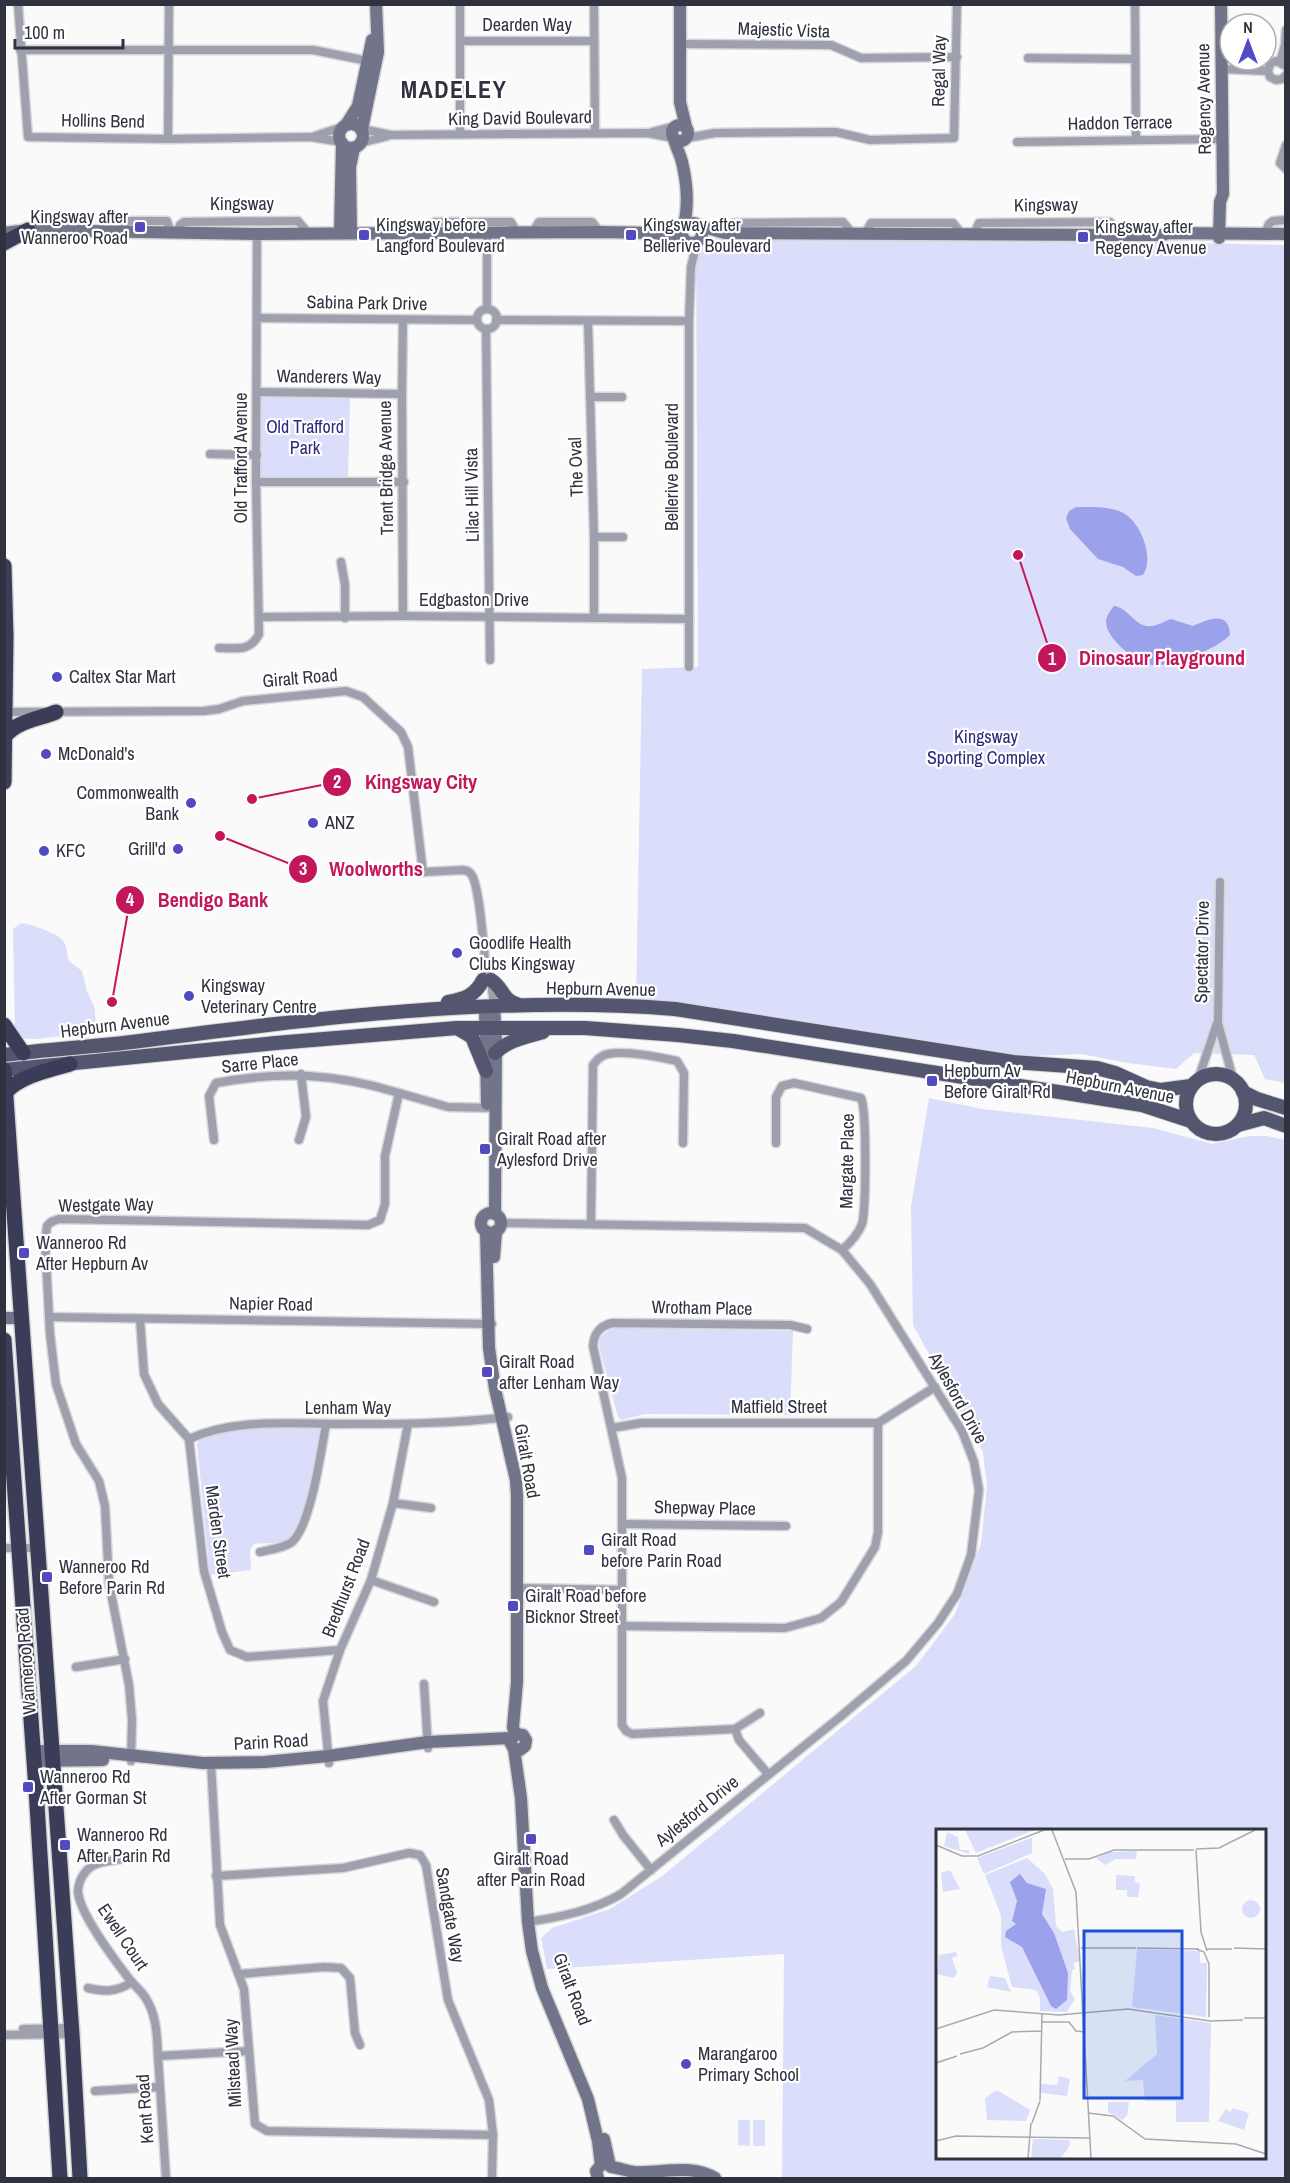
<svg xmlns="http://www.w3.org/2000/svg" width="1290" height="2183" font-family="'Archivo Narrow',sans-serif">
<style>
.green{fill:#dadefa;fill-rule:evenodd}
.water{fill:#9ba1eb}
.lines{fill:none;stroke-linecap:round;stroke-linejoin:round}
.street-casing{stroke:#d6d6d8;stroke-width:11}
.secondary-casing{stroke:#d6d6d8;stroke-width:15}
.primary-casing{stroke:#d6d6d8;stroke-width:16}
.highway-casing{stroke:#d6d6d8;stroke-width:18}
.street{stroke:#9ea0ae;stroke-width:8}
.secondary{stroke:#727589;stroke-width:12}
.primary{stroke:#54566f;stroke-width:14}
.highway{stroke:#3b3d58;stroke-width:15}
.poi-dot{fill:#514ac1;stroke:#fff;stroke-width:2}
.labels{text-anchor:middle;stroke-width:4.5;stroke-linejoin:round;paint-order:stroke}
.street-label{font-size:18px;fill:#30323f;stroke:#fff}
.poi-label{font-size:18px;fill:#30323f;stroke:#fff;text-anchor:start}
.park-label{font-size:18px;fill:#2f287c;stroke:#fff}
.district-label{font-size:24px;font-weight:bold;letter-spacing:1.5px;fill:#30323f;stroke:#fff}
.inset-road{fill:none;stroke:#a9aaaf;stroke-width:1.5}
.view{fill:#1d4ed8;fill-opacity:0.15;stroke:#1d4ed8;stroke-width:3}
.inset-edge{fill:none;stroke:#30323f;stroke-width:3}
.leader{fill:none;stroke:#c2185b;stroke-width:2}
.callout-dot{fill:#c2185b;stroke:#fff;stroke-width:2}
.mark-label{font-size:18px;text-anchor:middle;font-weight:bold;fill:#fff}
.callout-label{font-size:20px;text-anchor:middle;font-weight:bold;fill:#c2185b;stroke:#fff;stroke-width:4.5;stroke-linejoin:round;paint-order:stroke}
</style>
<rect width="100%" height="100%" fill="#fafafa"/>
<g class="green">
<path d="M729,239L1067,240L1285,245V1083L1265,1079L1254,1055L1194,1053L1176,1069L1128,1063L1081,1054L1029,1056L636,1002L642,669L698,667L696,246L709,240Z"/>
<path d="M261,396L350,398L348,477L260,478Z"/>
<path d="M21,923C31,924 60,934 64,942C67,947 67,955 69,961L82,971L87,991L95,1009L96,1032L36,1039L21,1038L15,1029L13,929Z"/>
<path d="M929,1098L982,1109L1153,1128L1212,1144L1249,1136H1267L1285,1140V2178H782L784,1954L547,1969L541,1938L552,1928L610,1909L661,1877L916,1666L955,1614L981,1544L987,1487L983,1452L913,1325L911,1207ZM938,1830H1264V2158H938Z"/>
<path d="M613,1328L793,1331L790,1415L645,1414L621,1420L618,1417L599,1346C599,1337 605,1331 613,1328Z"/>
<path d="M247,1427L321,1429C317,1450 306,1531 286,1540C276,1545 264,1542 254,1544L250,1550L251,1570L210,1575L197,1444C209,1430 231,1430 247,1427Z"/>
<path d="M738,2120H750V2146L738,2145Z"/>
<rect x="753" y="2120" width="12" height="26"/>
</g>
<g class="water">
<path d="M1076,507C1089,507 1106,506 1119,511C1140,518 1155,557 1143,575L1136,576L1123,567L1098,559L1070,529L1066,518L1069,511Z"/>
<path d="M1114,606C1130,608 1134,628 1152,626C1159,625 1165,621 1171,619L1193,626C1207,620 1229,609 1230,635C1217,649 1170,668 1152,665C1137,663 1106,639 1106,622C1106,616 1110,611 1114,606Z"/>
</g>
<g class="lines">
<defs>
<g id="street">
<path d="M18,4L28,137L168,139L311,137L341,142"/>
<path d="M460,4V134"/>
<path d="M594,4L595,133"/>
<path d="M1135,4L1136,139"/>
<path d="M460,41H594"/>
<path d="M680,44L831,45L861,58L957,57"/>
<path d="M20,50H313L368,61"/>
<path d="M1028,58L1134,59"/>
<path d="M1280,62L1285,45L1286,30"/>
<path d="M1286,66L1276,61L1270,64L1268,71L1270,77L1276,80L1282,79L1286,75"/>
<path d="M1221,69L1268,71"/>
<path d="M362,129L391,135L648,133L673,138"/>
<path d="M652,132L675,126"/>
<path d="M315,136L342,127"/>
<path d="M687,138L715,133L836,132L870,140L954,138L957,4"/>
<path d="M168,139L169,4"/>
<path d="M1017,142L1223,139"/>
<path d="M361,143L388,136"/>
<path d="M1286,145L1280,163L1286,169"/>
<path d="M40,231C49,215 67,220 82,220L92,232"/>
<path d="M117,232L129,221H167L171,233"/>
<path d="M177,233L180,225L184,222L298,221L308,233"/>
<path d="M426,233L435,222H511L517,233"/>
<path d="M487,233V309"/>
<path d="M532,233L539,222H592L600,232"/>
<path d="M725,233L733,223L843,222L853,234"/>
<path d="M1265,233L1269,224L1273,221L1286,220"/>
<path d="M865,234L871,223H953L962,234"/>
<path d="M974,234L979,223L1110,222L1120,235"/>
<circle cx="487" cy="319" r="10"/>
<path d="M258,318L477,320"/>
<path d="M403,320L402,394L403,616"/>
<path d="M496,320L689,321"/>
<path d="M588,321L594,537V618"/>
<path d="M486,329L490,660"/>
<path d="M257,392L402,394"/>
<path d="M590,397H622"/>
<path d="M210,454L257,455"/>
<path d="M256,482H404"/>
<path d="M594,537H623"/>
<path d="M341,562L345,585V618"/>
<path d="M260,617L403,616L689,619"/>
<path d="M219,648C237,648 250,652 259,634L256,482L257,234"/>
<path d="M689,667V321L691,267L697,242"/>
<path d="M6,712L204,711L219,709L243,701L346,691L363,697L401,732L408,747L423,872L463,870C467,871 468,870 471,874C480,885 484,953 486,971L491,980L494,1006"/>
<path d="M1220,882L1218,1023L1233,1079"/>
<path d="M1199,1077L1217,1023"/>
<path d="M214,1140L209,1096L216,1083C282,1071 335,1073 399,1093"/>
<path d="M299,1140L306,1117L301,1074"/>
<path d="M776,1143V1097L782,1086L794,1083L861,1098C867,1110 866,1211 862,1224C858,1235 850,1243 842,1250"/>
<path d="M501,1223L805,1228L842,1250L870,1284L962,1431L974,1462L979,1490L971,1555L957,1594L938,1623L906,1661L840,1717L621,1894C592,1911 560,1917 528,1922"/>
<path d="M591,1224L593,1065C597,1060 601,1055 608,1054C626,1050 659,1057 677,1061L684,1073L683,1143"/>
<path d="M49,1317L492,1324"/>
<path d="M140,1319L144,1374L158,1404L189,1439L204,1571L222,1632L230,1650L247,1657L340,1650"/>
<path d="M612,1428L641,1423H878L935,1387"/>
<path d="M189,1439C236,1418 289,1424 338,1424C395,1424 451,1424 508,1417"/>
<path d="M393,1503L431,1508"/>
<path d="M623,1524L786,1526"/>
<path d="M4,1548H37"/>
<path d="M260,1552C269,1550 284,1548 292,1542C311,1525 321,1451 326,1424"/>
<path d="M371,1580L434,1602"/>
<path d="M518,1588L623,1590"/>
<path d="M623,1626L785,1628L821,1618L841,1602L875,1547L878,1532V1423"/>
<path d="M76,1667L125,1659"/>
<path d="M424,1684L428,1748"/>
<path d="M760,1713L735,1729L632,1734L626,1731L622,1725V1478L593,1346C594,1333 600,1326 612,1323L790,1325L807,1329"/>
<path d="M735,1729L739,1740L768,1774"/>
<path d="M131,1761L132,1720L129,1685L109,1583L105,1506L99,1481L76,1444L56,1384L50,1334L45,1241L47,1226L51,1222L59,1219L368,1225L380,1220L385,1204V1156L399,1093L448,1107L494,1108"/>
<path d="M211,1763L220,1925L244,1989L255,2124L267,2131L493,2135"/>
<path d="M329,1763L323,1701L340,1650L371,1580L393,1503L408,1424"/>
<path d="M614,1820L623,1835L651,1870"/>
<path d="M121,1859C112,1861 102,1861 94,1865C84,1870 78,1882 78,1892C80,1914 116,1962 130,1980C135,1986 141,1991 145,1997C157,2015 157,2036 158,2056"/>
<path d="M216,1876L343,1868L409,1853L420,1855L426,1865L448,2000L489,2100L493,2135L492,2178"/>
<path d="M240,1974L324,1967L341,1968L350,1978L355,2033L360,2045"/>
<path d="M88,1988C105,1992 117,1992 132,1982"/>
<path d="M23,2029L71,2028"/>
<path d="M4,2035L72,2034"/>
<path d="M95,2091L159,2087"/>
<path d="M166,2178L158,2056L249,2051"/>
</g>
<g id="secondary">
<path d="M680,4V102L686,127"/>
<circle cx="351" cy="136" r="12"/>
<circle cx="680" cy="133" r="8"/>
<path d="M346,125L358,106L372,40"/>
<path d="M362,129L378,52L376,4"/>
<path d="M674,139C676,147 680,154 682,162C687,183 689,204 684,225"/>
<circle cx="692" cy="233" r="10"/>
<path d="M700,226L725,233L1120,235H1163L1168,233L1286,234"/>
<path d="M340,232L342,143"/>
<path d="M351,232L350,167L354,148"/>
<path d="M4,233L28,230L257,234L600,232L655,233L684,240"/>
<path d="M1219,238L1220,202L1223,194L1221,4"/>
<path d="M494,1006L496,1040L495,1214"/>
<path d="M485,1007L487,1104"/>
<circle cx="491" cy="1223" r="10"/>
<path d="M486,1231L489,1348L495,1389L516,1480L517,1496V1682L513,1727L515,1734"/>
<path d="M494,1257L496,1231"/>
<path d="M4,1318H22"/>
<path d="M514,1749L520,1750L525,1746L526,1740L523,1735L515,1734L510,1742L514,1749L521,1798L528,1922L532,1951L542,1988L588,2099L598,2141L601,2165"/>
<path d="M33,1751H91L203,1763L265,1762L328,1756L428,1742L511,1738"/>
<path d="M34,1761L103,1760"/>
<path d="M604,2139L610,2166"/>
<path d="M611,2167C619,2168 627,2171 634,2172C662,2174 690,2163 715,2178"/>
<path d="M598,2178L596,2171L601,2165"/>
</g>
<g id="primary">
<path d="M491,980C504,988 501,1000 519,1005"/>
<path d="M448,1002C464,999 475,996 483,980"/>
<path d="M457,1028L472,1037L486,1071"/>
<path d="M495,1053C508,1040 526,1037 543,1032"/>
<path d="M4,1055C49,1049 95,1047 140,1041C317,1018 497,995 675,1009L1013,1062L1097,1068L1115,1073L1146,1087L1161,1090L1191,1086"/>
<path d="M4,1070L276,1043L457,1028H585L678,1035L733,1041L1142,1105L1191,1121"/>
<circle cx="1216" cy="1104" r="30"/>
<path d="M1243,1092L1257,1099L1286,1108"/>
<path d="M1238,1125L1264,1118L1286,1126"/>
</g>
<g id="highway">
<path d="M4,243L28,230"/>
<path d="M4,566L6,637L4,782"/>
<path d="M5,736C17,721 39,719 56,712"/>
<path d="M4,1025L23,1053"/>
<path d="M4,1070L72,2034L80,2178"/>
<path d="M6,1092C20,1076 49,1070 70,1064"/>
<path d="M4,1340L36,1789L60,2178"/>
</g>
</defs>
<use href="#street" class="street-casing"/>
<use href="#secondary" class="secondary-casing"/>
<use href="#primary" class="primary-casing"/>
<use href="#highway" class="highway-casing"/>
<use href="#street" class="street"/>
<use href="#secondary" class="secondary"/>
<use href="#primary" class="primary"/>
<use href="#highway" class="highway"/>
</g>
<g class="poi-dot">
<rect x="134" y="221" width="12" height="12" rx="3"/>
<rect x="358" y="229" width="12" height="12" rx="3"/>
<rect x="625" y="229" width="12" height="12" rx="3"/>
<rect x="1077" y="231" width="12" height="12" rx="3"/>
<circle cx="57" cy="677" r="6"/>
<circle cx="46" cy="754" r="6"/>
<circle cx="191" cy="803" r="6"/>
<circle cx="313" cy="823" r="6"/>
<circle cx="178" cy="849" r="6"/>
<circle cx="44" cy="851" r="6"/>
<circle cx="457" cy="953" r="6"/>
<circle cx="189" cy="996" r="6"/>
<rect x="926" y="1075" width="12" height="12" rx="3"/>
<rect x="479" y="1143" width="12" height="12" rx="3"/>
<rect x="18" y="1247" width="12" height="12" rx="3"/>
<rect x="481" y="1366" width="12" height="12" rx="3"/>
<rect x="583" y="1544" width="12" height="12" rx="3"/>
<rect x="41" y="1571" width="12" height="12" rx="3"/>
<rect x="507" y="1600" width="12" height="12" rx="3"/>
<rect x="22" y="1781" width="12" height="12" rx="3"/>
<rect x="525" y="1833" width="12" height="12" rx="3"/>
<rect x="59" y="1839" width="12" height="12" rx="3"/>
<circle cx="686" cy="2064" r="6"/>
</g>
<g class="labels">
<g class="street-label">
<text x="527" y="31">Dearden Way</text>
<text transform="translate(784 30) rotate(2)" y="6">Majestic Vista</text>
<text transform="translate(939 71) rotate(-89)" y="6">Regal Way</text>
<text transform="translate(1204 99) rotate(-91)" y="6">Regency Avenue</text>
<text transform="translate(520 118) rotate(-1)" y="6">King David Boulevard</text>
<text transform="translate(103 121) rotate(1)" y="6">Hollins Bend</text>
<text transform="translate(1120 123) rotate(-1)" y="6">Haddon Terrace</text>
<text x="242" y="210">Kingsway</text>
<text transform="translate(1046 205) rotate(-1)" y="6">Kingsway</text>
<text transform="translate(367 303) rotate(1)" y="6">Sabina Park Drive</text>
<text transform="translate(329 377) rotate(1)" y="6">Wanderers Way</text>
<text transform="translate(241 458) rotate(-90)" y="6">Old Trafford Avenue</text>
<text transform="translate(576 467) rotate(-92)" y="6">The Oval</text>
<text transform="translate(672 467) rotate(-90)" y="6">Bellerive Boulevard</text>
<text transform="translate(386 468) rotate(-91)" y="6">Trent Bridge Avenue</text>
<text transform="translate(472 495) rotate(-91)" y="6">Lilac Hill Vista</text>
<text x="474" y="606">Edgbaston Drive</text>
<text transform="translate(300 678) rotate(-5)" y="6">Giralt Road</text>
<text transform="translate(1202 952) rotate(-89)" y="6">Spectator Drive</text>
<text transform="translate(601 989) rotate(1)" y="6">Hepburn Avenue</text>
<text transform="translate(115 1025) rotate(-7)" y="6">Hepburn Avenue</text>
<text transform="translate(260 1063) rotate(-6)" y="6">Sarre Place</text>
<text transform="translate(1120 1087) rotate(11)" y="6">Hepburn Avenue</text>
<text transform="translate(847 1161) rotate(-89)" y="6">Margate Place</text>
<text transform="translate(106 1205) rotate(-1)" y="6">Westgate Way</text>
<text transform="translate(271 1304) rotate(1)" y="6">Napier Road</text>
<text transform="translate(702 1308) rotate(1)" y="6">Wrotham Place</text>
<text transform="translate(958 1398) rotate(61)" y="6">Aylesford Drive</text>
<text x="779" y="1413">Matfield Street</text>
<text x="348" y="1414">Lenham Way</text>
<text transform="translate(527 1461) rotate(80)" y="6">Giralt Road</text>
<text transform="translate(705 1508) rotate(1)" y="6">Shepway Place</text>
<text transform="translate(218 1532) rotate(82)" y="6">Marden Street</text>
<text transform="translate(346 1588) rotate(-69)" y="6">Bredhurst Road</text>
<text transform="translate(26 1661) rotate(-94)" y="6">Wanneroo Road</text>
<text transform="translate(271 1742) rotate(-3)" y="6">Parin Road</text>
<text transform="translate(697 1811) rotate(-39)" y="6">Aylesford Drive</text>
<text transform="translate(450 1915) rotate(80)" y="6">Sandgate Way</text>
<text transform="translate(123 1937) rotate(56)" y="6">Ewell Court</text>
<text transform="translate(572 1989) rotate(69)" y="6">Giralt Road</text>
<text transform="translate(233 2063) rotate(-93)" y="6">Milstead Way</text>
<text transform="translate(145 2109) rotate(-94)" y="6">Kent Road</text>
</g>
<g class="poi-label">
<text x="128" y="223" text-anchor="end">Kingsway after<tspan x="128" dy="21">Wanneroo Road</tspan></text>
<text x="376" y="231">Kingsway before<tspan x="376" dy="21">Langford Boulevard</tspan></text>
<text x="643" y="231">Kingsway after<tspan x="643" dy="21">Bellerive Boulevard</tspan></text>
<text x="1095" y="233">Kingsway after<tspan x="1095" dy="21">Regency Avenue</tspan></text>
<text x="69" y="683">Caltex Star Mart</text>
<text x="58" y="760">McDonald's</text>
<text x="179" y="799" text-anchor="end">Commonwealth<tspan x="179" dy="21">Bank</tspan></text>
<text x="325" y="829">ANZ</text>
<text x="166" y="855" text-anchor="end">Grill'd</text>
<text x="56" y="857">KFC</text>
<text x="469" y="949">Goodlife Health<tspan x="469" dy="21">Clubs Kingsway</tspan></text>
<text x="201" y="992">Kingsway<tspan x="201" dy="21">Veterinary Centre</tspan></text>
<text x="944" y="1077">Hepburn Av<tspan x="944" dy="21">Before Giralt Rd</tspan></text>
<text x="497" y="1145">Giralt Road after<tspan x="497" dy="21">Aylesford Drive</tspan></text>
<text x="36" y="1249">Wanneroo Rd<tspan x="36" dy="21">After Hepburn Av</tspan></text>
<text x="499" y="1368">Giralt Road<tspan x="499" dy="21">after Lenham Way</tspan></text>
<text x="601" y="1546">Giralt Road<tspan x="601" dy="21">before Parin Road</tspan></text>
<text x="59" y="1573">Wanneroo Rd<tspan x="59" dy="21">Before Parin Rd</tspan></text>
<text x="525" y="1602">Giralt Road before<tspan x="525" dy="21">Bicknor Street</tspan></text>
<text x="40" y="1783">Wanneroo Rd<tspan x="40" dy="21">After Gorman St</tspan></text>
<text x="77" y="1841">Wanneroo Rd<tspan x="77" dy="21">After Parin Rd</tspan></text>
<text x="531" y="1865" text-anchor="middle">Giralt Road<tspan x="531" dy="21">after Parin Road</tspan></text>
<text x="698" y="2060">Marangaroo<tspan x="698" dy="21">Primary School</tspan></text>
</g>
<g class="park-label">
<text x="305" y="433">Old Trafford<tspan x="305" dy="21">Park</tspan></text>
<text x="986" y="743">Kingsway<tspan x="986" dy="21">Sporting Complex</tspan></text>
</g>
<g class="district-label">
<text x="454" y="98">MADELEY</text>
</g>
</g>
<g transform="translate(936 1829)">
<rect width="330" height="330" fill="#fafafa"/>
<path d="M29,1H98L40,24ZM11,3L22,8L24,21H33V25L8,17ZM100,7L96,9V24L48,45L41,29ZM201,22L200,30H180L169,36L160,29L173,23ZM91,29L109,45L117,60L120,97L126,103L138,100L144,132L138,134L139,140L136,141L134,162L139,170L131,183L104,182V169L100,161L76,158L65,117V86L49,46ZM14,41L24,60L7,63L5,44ZM180,46L199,47V53L204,54L202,68H191V61H180ZM306 80a9 9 0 1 1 18 0a9 9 0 1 1-18 0ZM201,120L264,122V134H271L270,188L196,178ZM20,123L22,127L16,129L21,143L18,149L1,145L3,126ZM54,147L69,149L75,163L51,158ZM219,186L275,194L273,293H240V272H209L207,251L189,252L221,225ZM123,247L134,250L131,267L105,264V255L121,256ZM61,261L94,281L90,292L51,291L49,269ZM172,273H193L191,287L186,291L172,283ZM297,279L313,284L308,301L282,292L290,280L294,283ZM97,310L134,311L133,318L125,329H95Z" fill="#dadefa"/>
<path d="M84,45L91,54L110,60L106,85L118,104L132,144L131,171L120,180L115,177L86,118L69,108L70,102L80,95L76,92L81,72L74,53Z" fill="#9ba1eb"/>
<path class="inset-road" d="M116,1L140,63L155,329M0,16L26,27H42L108,1M260,20L283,19L319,1M260,21L265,103L271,122M129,30H153L178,21H258M145,119H200M201,119L263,120M298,119L330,120M260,120L268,123L273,135V188M270,120H296M308,189H330M105,193H133L140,202L149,203M0,200L58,181L123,186L192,180L274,192L307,191M24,225L47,219L76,203L105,202M0,234L21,227M104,271L106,185M152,284L177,287L209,310L300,315L330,325M96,294L104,272M0,312L20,307L154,309M92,329L95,294"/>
<path class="view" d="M148,102H246V269H148Z"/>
<rect width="330" height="330" class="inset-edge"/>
</g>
<path class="leader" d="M1018 555L1052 658M252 799L337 782M220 836L303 869M112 1002L130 900"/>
<g class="callout-dot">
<circle cx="1018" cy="555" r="6"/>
<circle cx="252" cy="799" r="6"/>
<circle cx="220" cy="836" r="6"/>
<circle cx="112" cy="1002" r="6"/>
<circle cx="1052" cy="658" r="15"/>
<circle cx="337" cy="782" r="15"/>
<circle cx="303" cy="869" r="15"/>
<circle cx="130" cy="900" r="15"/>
</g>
<g class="mark-label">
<text x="1052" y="665">1</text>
<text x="337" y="788">2</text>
<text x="303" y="875">3</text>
<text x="130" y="906">4</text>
</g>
<g class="callout-label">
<text x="1162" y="665">Dinosaur Playground</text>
<text x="421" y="789">Kingsway City</text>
<text x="376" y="876">Woolworths</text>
<text x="213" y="907">Bendigo Bank</text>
</g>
<rect width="1290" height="2183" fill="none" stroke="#30323f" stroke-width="12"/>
<g transform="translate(1248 42)"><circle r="28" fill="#ffffff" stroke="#acadb2" stroke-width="1.5"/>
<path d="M0-4.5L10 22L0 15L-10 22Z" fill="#514ac1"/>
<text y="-9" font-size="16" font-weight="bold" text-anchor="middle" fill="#30323f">N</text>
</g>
<path d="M15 39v9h108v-9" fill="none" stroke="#30323f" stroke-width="3"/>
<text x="24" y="39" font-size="18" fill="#30323f" stroke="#ffffff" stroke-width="4.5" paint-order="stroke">100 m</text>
</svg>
